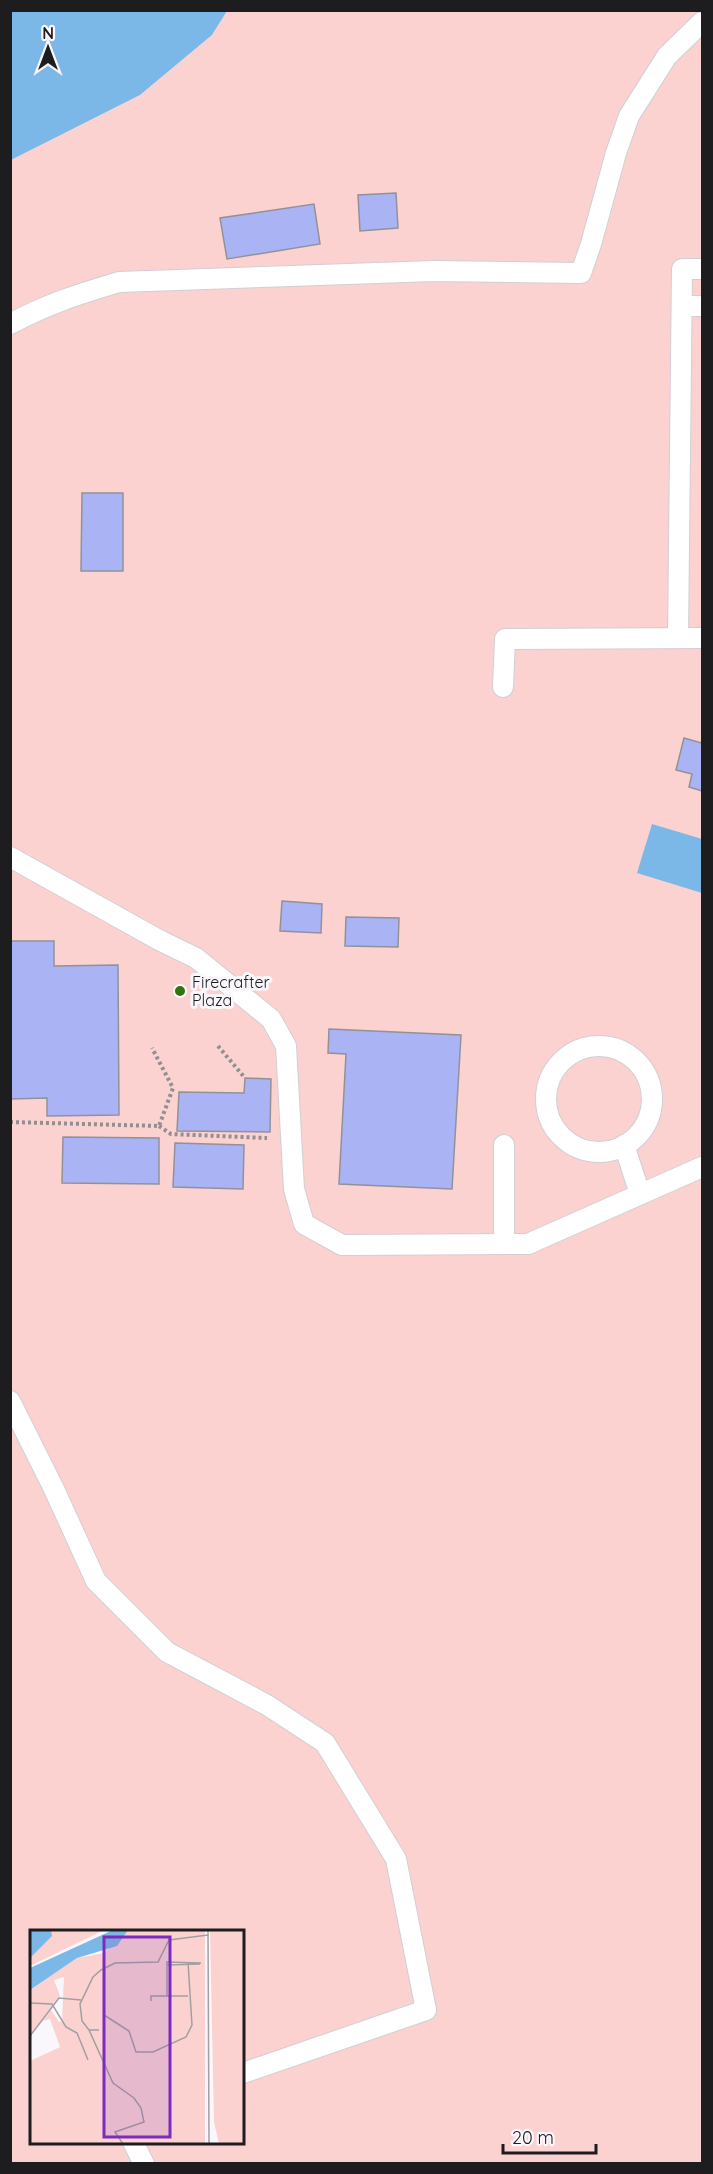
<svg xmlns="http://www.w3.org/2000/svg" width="713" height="2174" font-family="Quicksand,sans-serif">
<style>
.green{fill:#fbd2d0;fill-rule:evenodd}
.water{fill:#7bb8e7}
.building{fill:#aab4f5;stroke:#919297;stroke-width:1.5}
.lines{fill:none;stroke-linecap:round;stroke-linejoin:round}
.service-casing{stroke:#d2cfd4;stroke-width:22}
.path{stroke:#918f92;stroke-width:4;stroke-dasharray:3 3;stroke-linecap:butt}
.service{stroke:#fff;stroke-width:20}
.poi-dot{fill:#317310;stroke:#faf7fc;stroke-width:2}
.labels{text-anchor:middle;stroke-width:6;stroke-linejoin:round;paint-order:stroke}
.poi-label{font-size:16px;fill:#1d1c1e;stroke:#faf7fc;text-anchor:start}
.inset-road{fill:none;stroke:#a29fa3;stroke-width:1.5}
.view{fill:#7b2cbf;fill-opacity:0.15;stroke:#7b2cbf;stroke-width:3}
.inset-edge{fill:none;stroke:#1d1c1e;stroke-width:3}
</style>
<rect width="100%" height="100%" fill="#faf7fc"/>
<path class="green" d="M227,11H702V2163L11,2164V160L140,95L212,35ZM32,1931H243V2142H32Z"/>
<g class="water">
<path d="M11,10H227V11L212,35L140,95L11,160Z"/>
<path d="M652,824L702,839V893L637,873Z"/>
</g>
<g class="building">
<path d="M396,193L398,228L360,231L358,195Z"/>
<path d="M314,204L320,244L227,259L220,218Z"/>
<path d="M82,493H123V571H81Z"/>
<path d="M684,738L702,743V791L689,787L692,774L676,770Z"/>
<path d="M282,901L322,904L321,933L280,931Z"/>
<path d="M346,917L399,918L398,947L345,946Z"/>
<path d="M10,941H54V966L118,965L119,1115L47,1116V1098L10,1099Z"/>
<path d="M329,1029L461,1035L452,1189L339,1184L346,1054L328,1053Z"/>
<path d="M245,1078L271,1079L270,1132L177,1131L179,1092L244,1093Z"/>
<path d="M63,1137L159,1138V1184L62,1183Z"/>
<path d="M175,1143L244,1145L243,1189L173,1187Z"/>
</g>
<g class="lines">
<defs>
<g id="service">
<path d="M682,306H702"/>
<path d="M10,324C47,304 79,294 119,282L434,271L581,273L591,244L616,153L629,116L667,56L702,22"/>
<path d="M678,638L682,269H702"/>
<path d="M503,687L505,639L702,638"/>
<path d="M10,857L159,940L196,958L271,1019L286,1046L294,1189L304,1224L342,1245L528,1244L702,1167"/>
<circle cx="599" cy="1099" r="53"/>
<path d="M504,1145V1244"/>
<path d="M624,1145L640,1194"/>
<path d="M10,1401L53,1487L96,1581L167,1652L267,1705L325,1743L396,1859L426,2010L243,2073"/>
<path d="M133,2142L144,2164"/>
</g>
</defs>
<use href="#service" class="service-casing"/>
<g class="path">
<path d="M218,1046L245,1078"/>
<path d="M10,1122L159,1126L173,1088L152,1048"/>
<path d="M159,1126L171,1134L267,1138"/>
</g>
<use href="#service" class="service"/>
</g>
<circle class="poi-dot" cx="180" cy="991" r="6"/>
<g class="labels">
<g class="poi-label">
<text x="192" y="988">Firecrafter<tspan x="192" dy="18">Plaza</tspan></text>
</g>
</g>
<g transform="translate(30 1930)">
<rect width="214" height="214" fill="#faf7fc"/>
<path d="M0,0H74L0,36ZM98,0H175V214H0V131L30,117L20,89L13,91L21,80L29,92L32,91L34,47L24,50L30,66L0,106V60L47,28L74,23ZM180,0H214V214H189L184,192Z" fill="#fbd2d0"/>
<path d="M0,0H21L22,6L0,28ZM83,0H98L87,16L47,28L0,60V38Z" fill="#7bb8e7"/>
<path class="inset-road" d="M178,0L179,214M137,35L170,34M137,66V32L171,33M121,71V66H158M0,73L22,74L36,97L47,103L58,130M74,85L99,101L106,122H123L156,107L162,95L158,32M59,100L83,153L104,168L111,178L114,192L85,202L93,214M69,100H59L52,91L50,74L63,47L71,40L85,33L128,32L139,10L178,5M0,106L29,68L51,70"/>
<path class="view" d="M74,7H140V207H74Z"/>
<rect width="214" height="214" class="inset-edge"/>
</g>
<rect width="713" height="2174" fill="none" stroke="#1d1c1e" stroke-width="24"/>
<g transform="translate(48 48)" stroke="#faf7fc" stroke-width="4.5" paint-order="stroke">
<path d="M0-4.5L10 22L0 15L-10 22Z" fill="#1d1c1e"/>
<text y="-9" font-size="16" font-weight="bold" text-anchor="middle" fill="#1d1c1e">N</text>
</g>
<path d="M503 2144v9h93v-9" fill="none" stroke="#1d1c1e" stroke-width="3"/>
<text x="512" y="2144" font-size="18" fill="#1d1c1e" stroke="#faf7fc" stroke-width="4.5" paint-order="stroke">20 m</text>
</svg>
